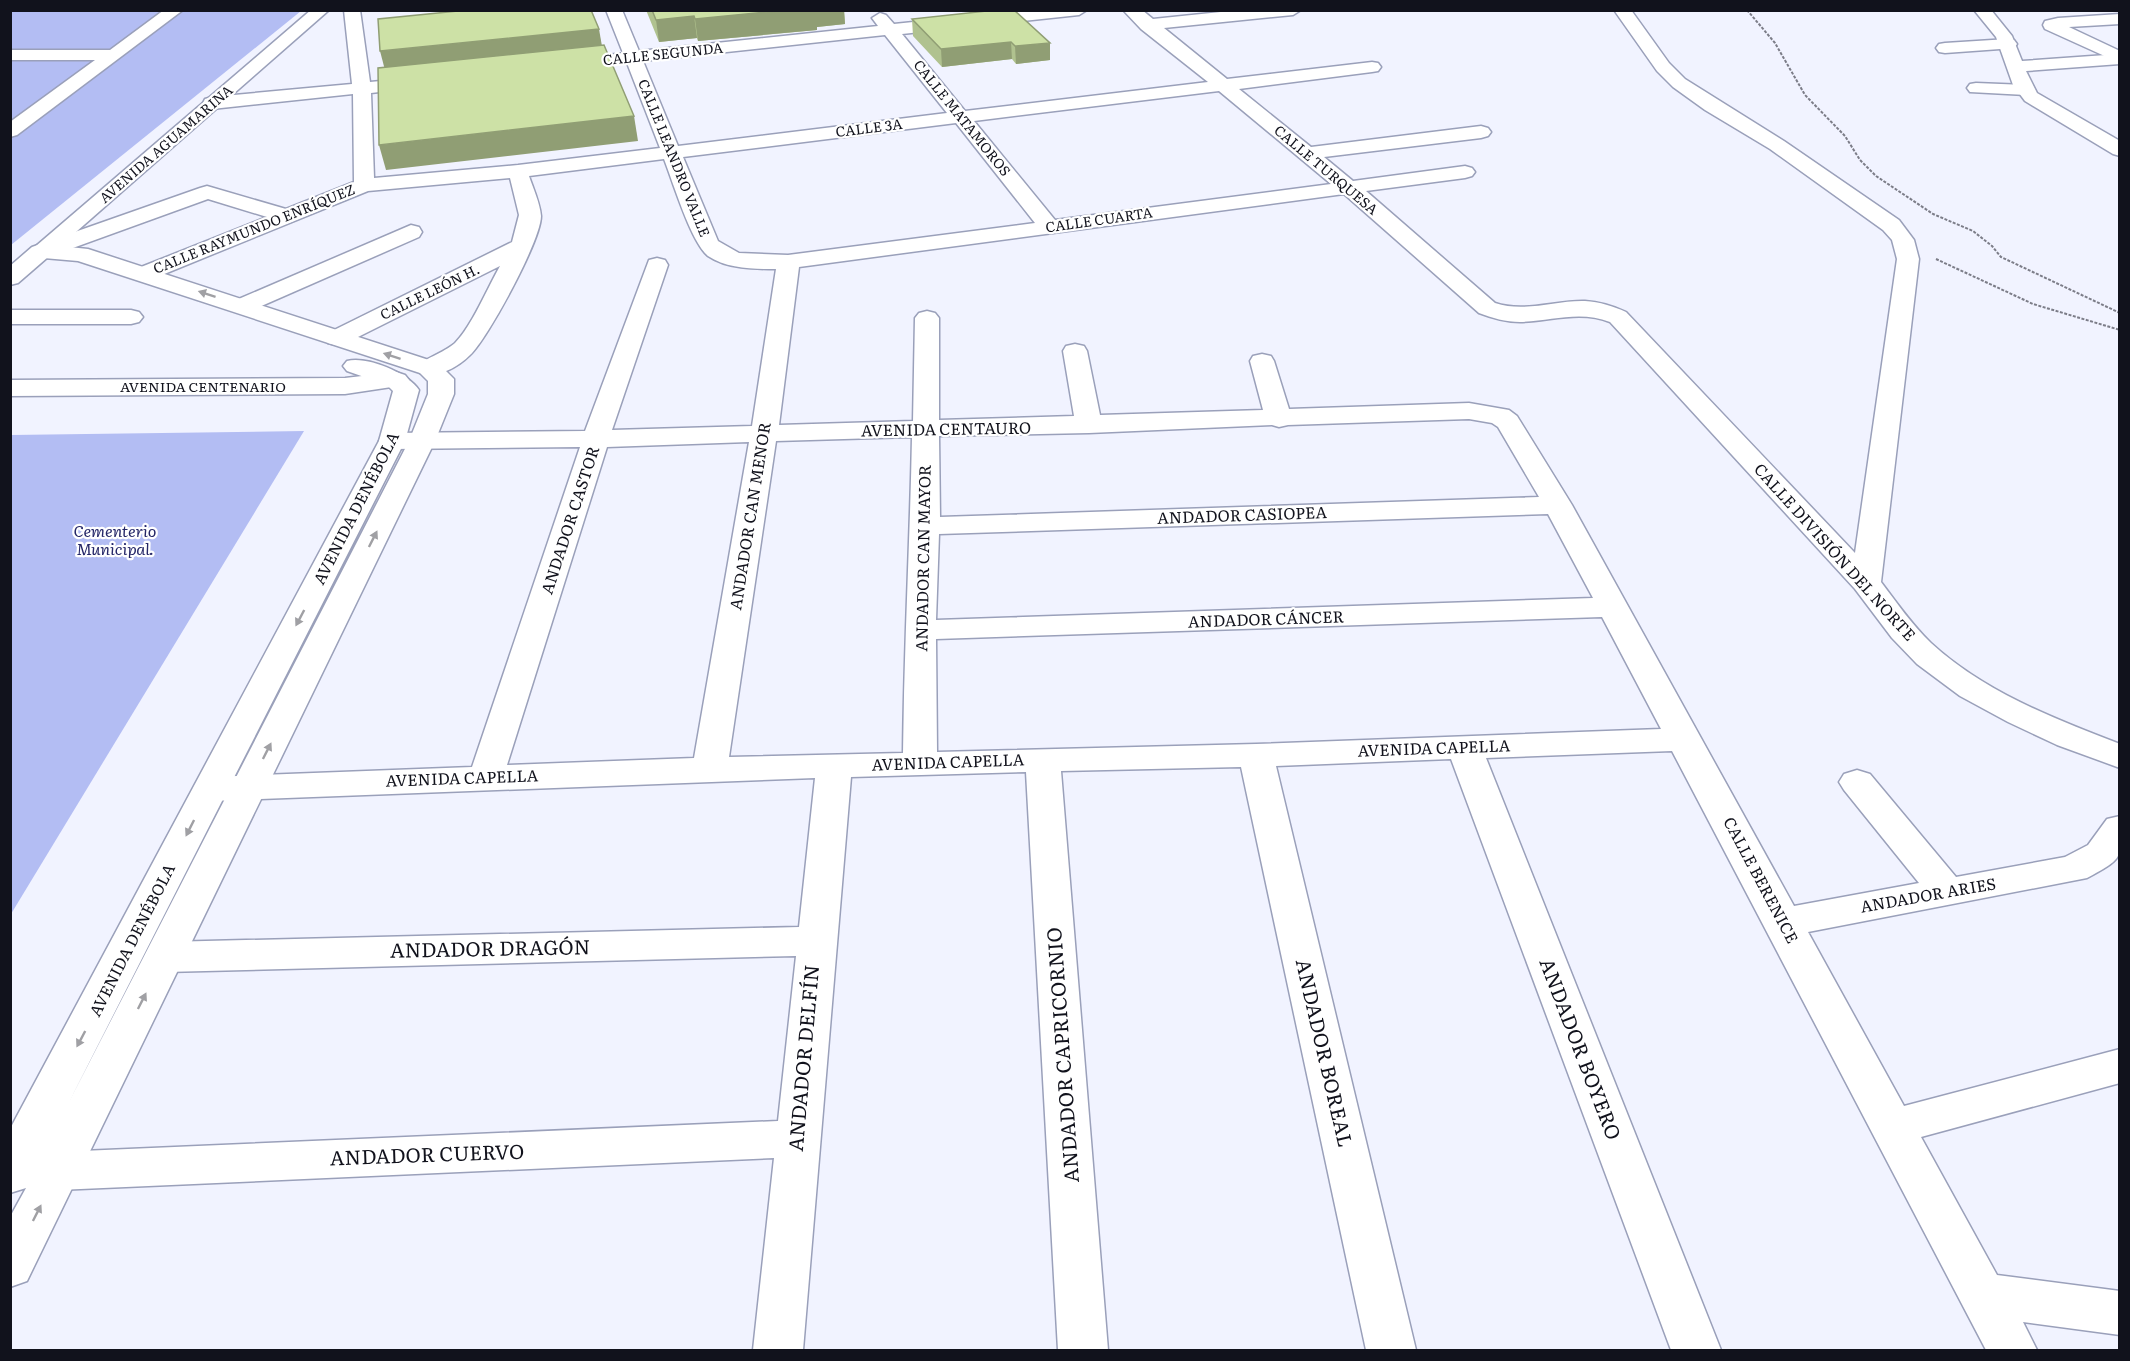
<svg xmlns="http://www.w3.org/2000/svg" width="2130" height="1361" font-family="Literata,serif">
<style>
.green{fill:#b3bdf3}
.lines{fill:none;stroke-linecap:round;stroke-linejoin:round}
.minor-casing{stroke:#9aa0ba;stroke-width:3}
.major-casing{stroke:#9aa0ba;stroke-width:3}
.path{stroke:#7c7d88;stroke-width:2;stroke-dasharray:3 1.5;stroke-linecap:butt}
.minor{fill:#fff;fill-rule:evenodd}
.major{fill:#fff;fill-rule:evenodd}
.wall{fill:#b0c28f}
.shaded-wall{fill:#909e74}
.building{fill:#cde1a6;stroke:#909e74;stroke-width:1.5}
.oneway{fill:#a0a0a4}
.labels{text-anchor:middle;stroke-width:4.5;stroke-linejoin:round;paint-order:stroke}
.far-street-label{font-size:14px;fill:#11121c;stroke:#fff}
.street-label{font-size:16px;fill:#11121c;stroke:#fff}
.park-label{font-size:16px;font-style:italic;fill:#242667;stroke:#fff}
.near-street-label{font-size:20px;fill:#11121c;stroke:#fff}
</style>
<rect width="100%" height="100%" fill="#f1f3ff"/>
<g class="green">
<path d="M11,11H301L11,245Z"/>
<path d="M304,431L11,914V435Z"/>
</g>
<g class="lines">
<defs>
<g id="minor">
<path d="M164,10H183L17,135L10,137V122L95,60H10V50H110Z"/>
<path d="M344,10H360L370,82L423,77L429,78L432,82L429,86L423,87L371,93L374,178L518,165L660,148L627,63H608L605,59L608,55L623,53L606,10H622L639,51L878,26L872,18L880,13L886,15L894,24L1028,10H1087L1079,15L902,34L965,111L1208,82L1141,29L1123,10H1142L1153,19L1240,10H1301L1293,15L1164,28L1227,79L1372,62L1378,63L1381,67L1378,71L1372,72L1239,89L1311,147L1481,126L1488,128L1491,132L1488,136L1481,138L1324,157L1353,181L1465,166L1472,168L1475,172L1472,176L1465,178L1366,191L1495,303C1525,313 1555,300 1585,301C1600,302 1613,306 1626,312L1855,553L1897,259L1892,240L1883,230L1770,149L1705,110L1673,87L1657,71L1614,10H1631L1669,63L1685,79L1784,141L1899,220L1914,240L1919,259L1881,582C1897,603 1912,625 1931,643C1983,691 2054,719 2120,744V768L2057,745L2008,722L1960,696L1917,664L1892,638L1855,589L1610,322C1580,310 1551,321 1520,322C1506,322 1492,318 1479,313L1344,194L799,267L779,425L913,421L915,318L919,313L927,311L935,313L939,318V420L1074,416L1063,351L1066,346L1075,344L1084,346L1087,351L1100,415L1263,410L1250,361L1253,356L1262,354L1271,356L1274,361L1289,409L1469,403L1509,410L1517,416L1572,505L1794,906L1919,883L1844,790L1839,782L1844,774L1857,770L1870,774L1956,877L2065,857L2088,845L2107,819L2120,816C2120,859 2127,856 2087,878L1808,932L1904,1106L2120,1049V1083L1921,1137L1997,1275L2120,1291V1335L2023,1322L2037,1350H1986L1672,751L1486,758L1721,1350H1671L1451,759L1276,766L1416,1350H1366L1241,767L1061,771L1108,1350H1058L1026,772L851,777L803,1350H753L774,1158L58,1190L42,1185L35,1171L42,1157L58,1152L778,1121L796,956L165,972L151,968L145,957L151,946L165,942L799,927L815,778L211,801L198,797L193,789L198,781L211,777L472,767L580,447L392,449L382,447L379,441L382,435L392,433L585,431L649,260L657,258L665,260L668,265L612,430L752,426L776,269C754,269 727,269 708,256C691,242 673,182 664,159L529,176C533,188 540,203 541,216C541,240 488,338 470,355C457,368 438,378 420,373L416,368C422,359 444,353 455,343C472,326 488,287 500,266L346,343L337,345L328,343L325,338L328,333L512,242L519,215L510,178L368,191L152,279L144,281L136,279L133,274L136,269L267,217L208,199L48,257L18,283L10,285V266L32,247L200,188L207,186L286,209L354,182L353,94L212,109L205,107L203,103L205,99L212,97L352,84ZM885,35L947,113L678,146L643,61ZM1219,91L1331,184L1055,220L974,121ZM956,123L1035,223L788,255L739,253L718,241L683,157ZM1469,419L1492,423L1498,427L1539,497L940,517L939,436L1089,433L1272,425L1279,427L1288,425ZM912,437C910,542 904,647 903,753L729,757L776,441ZM749,442L694,758L507,765L607,447ZM1548,514L1593,598L936,620L939,534ZM1602,617L1661,729L1256,744L937,752L936,639Z"/>
<path d="M2120,14V24L2069,27L2120,51V63L2045,29L2043,25L2045,21L2058,18Z"/>
<path d="M2008,39L2014,40L2017,44L2014,48L1945,53L1939,52L1936,48L1939,44L1945,43Z"/>
<path d="M1976,83L2026,85L2032,86L2035,90L2032,94L2026,95L1970,92L1967,88L1970,84Z"/>
<path d="M411,225L419,227L422,232L419,237L250,311L242,313L234,311L230,306L234,301Z"/>
<path d="M10,310H131L139,312L143,317L139,322L131,324H10Z"/>
<path d="M396,372L405,375L409,380L405,385L345,394L10,396V380L345,378Z"/>
</g>
<g id="major">
<path d="M311,10H329L60,246L88,249L438,363L454,379V394L435,441L27,1281L10,1287V1217L26,1188L10,1193V1129L379,441L393,391L387,385L347,371L343,366L347,361C368,356 407,373 419,390L405,441L68,1104L409,441L428,394V381L420,373L78,261L32,257L29,252Z"/>
<path d="M1974,10H1991L2012,36L2022,61L2120,54V64L2026,71L2037,93L2120,141V156L2113,154L2025,101L2013,85L1996,37Z"/>
</g>
</defs>
<use href="#minor" class="minor-casing"/>
<use href="#major" class="major-casing"/>
<g class="path">
<path d="M1747,10L1775,43L1805,95L1845,136L1860,160L1876,176L1933,214L1973,231L1992,246L2001,257L2120,313"/>
<path d="M1936,259L2033,304L2120,330"/>
</g>
<use href="#minor" class="minor"/>
<use href="#major" class="major"/>
</g>
<g class="wall">
<path d="M646,10H844L845,24L817,27V30L698,41L697,38L659,42Z"/>
<path d="M996,10L1050,60L1016,64L1012,59L942,67L913,36L912,19Z"/>
</g>
<g class="shaded-wall">
<path d="M788,10H844L845,24L817,27V30L698,41L695,19Z"/>
<path d="M694,16L697,38L659,42L656,20Z"/>
<path d="M599,29L603,52L386,74L380,51Z"/>
<path d="M1011,42L1012,59L942,67L941,49Z"/>
<path d="M1050,43V60L1016,64L1015,46Z"/>
<path d="M634,116L638,141L386,170L379,145Z"/>
</g>
<g class="building">
<path d="M468,10H591L599,29L380,51L378,19Z"/>
<path d="M652,10H788L695,19L694,16L656,20Z"/>
<path d="M996,10H1014L1050,43L1015,46L1011,42L941,49L912,19Z"/>
<path d="M604,45L634,116L379,145L378,68Z"/>
</g>
<defs><path id="oneway-solid" d="M-6-.8H1V-3.2L6.5 0L1 3.2V.8H-6Z" transform="scale(1.5)"/></defs>
<g class="oneway">
<use href="#oneway-solid" transform="translate(207 294) rotate(-162)"/>
<use href="#oneway-solid" transform="translate(392 356) rotate(-162)"/>
<use href="#oneway-solid" transform="translate(373 539) rotate(-63)"/>
<use href="#oneway-solid" transform="translate(300 618) rotate(118)"/>
<use href="#oneway-solid" transform="translate(267 751) rotate(-63)"/>
<use href="#oneway-solid" transform="translate(190 828) rotate(117)"/>
<use href="#oneway-solid" transform="translate(142 1001) rotate(-63)"/>
<use href="#oneway-solid" transform="translate(81 1039) rotate(118)"/>
<use href="#oneway-solid" transform="translate(37 1213) rotate(-63)"/>
</g>
<g class="labels">
<g class="far-street-label">
<text transform="translate(663 54) rotate(-6)" y="5">CALLE SEGUNDA</text>
<text transform="translate(962 118) rotate(51)" y="5">CALLE MATAMOROS</text>
<text transform="translate(869 128) rotate(-7)" y="5">CALLE 3A</text>
<text transform="translate(166 144) rotate(-41)" y="5">AVENIDA AGUAMARINA</text>
<text transform="translate(674 158) rotate(68)" y="5">CALLE LEANDRO VALLE</text>
<text transform="translate(1326 170) rotate(40)" y="5">CALLE TURQUESA</text>
<text transform="translate(1099 220) rotate(-8)" y="5">CALLE CUARTA</text>
<text transform="translate(254 229) rotate(-22)" y="5">CALLE RAYMUNDO ENRÍQUEZ</text>
<text transform="translate(430 292) rotate(-26)" y="5">CALLE LEÓN H.</text>
<text x="203" y="392">AVENIDA CENTENARIO</text>
</g>
<g class="street-label">
<text transform="translate(946 429) rotate(-1)" y="6">AVENIDA CENTAURO</text>
<text transform="translate(356 508) rotate(-63)" y="6">AVENIDA DENÉBOLA</text>
<text transform="translate(1242 515) rotate(-2)" y="6">ANDADOR CASIOPEA</text>
<text transform="translate(750 516) rotate(-81)" y="6">ANDADOR CAN MENOR</text>
<text transform="translate(570 520) rotate(-72)" y="6">ANDADOR CASTOR</text>
<text transform="translate(1835 552) rotate(48)" y="6">CALLE DIVISIÓN DEL NORTE</text>
<text transform="translate(923 558) rotate(-89)" y="6">ANDADOR CAN MAYOR</text>
<text transform="translate(1266 619) rotate(-2)" y="6">ANDADOR CÁNCER</text>
<text transform="translate(1434 748) rotate(-2)" y="6">AVENIDA CAPELLA</text>
<text transform="translate(948 762) rotate(-2)" y="6">AVENIDA CAPELLA</text>
<text transform="translate(462 778) rotate(-2)" y="6">AVENIDA CAPELLA</text>
<text transform="translate(1761 880) rotate(62)" y="6">CALLE BERENICE</text>
<text transform="translate(1928 895) rotate(-10)" y="6">ANDADOR ARIES</text>
<text transform="translate(132 940) rotate(-63)" y="6">AVENIDA DENÉBOLA</text>
</g>
<g class="park-label">
<text x="115" y="537">Cementerio<tspan x="115" dy="18">Municipal.</tspan></text>
</g>
<g class="near-street-label">
<text transform="translate(490 949) rotate(-1)" y="7">ANDADOR DRAGÓN</text>
<text transform="translate(1580 1049) rotate(69)" y="7">ANDADOR BOYERO</text>
<text transform="translate(1324 1053) rotate(77)" y="7">ANDADOR BOREAL</text>
<text transform="translate(1063 1055) rotate(-94)" y="7">ANDADOR CAPRICORNIO</text>
<text transform="translate(804 1058) rotate(-85)" y="7">ANDADOR DELFÍN</text>
<text transform="translate(427 1155) rotate(-2)" y="7">ANDADOR CUERVO</text>
</g>
</g>
<rect width="2130" height="1361" fill="none" stroke="#11121c" stroke-width="24"/>
</svg>
